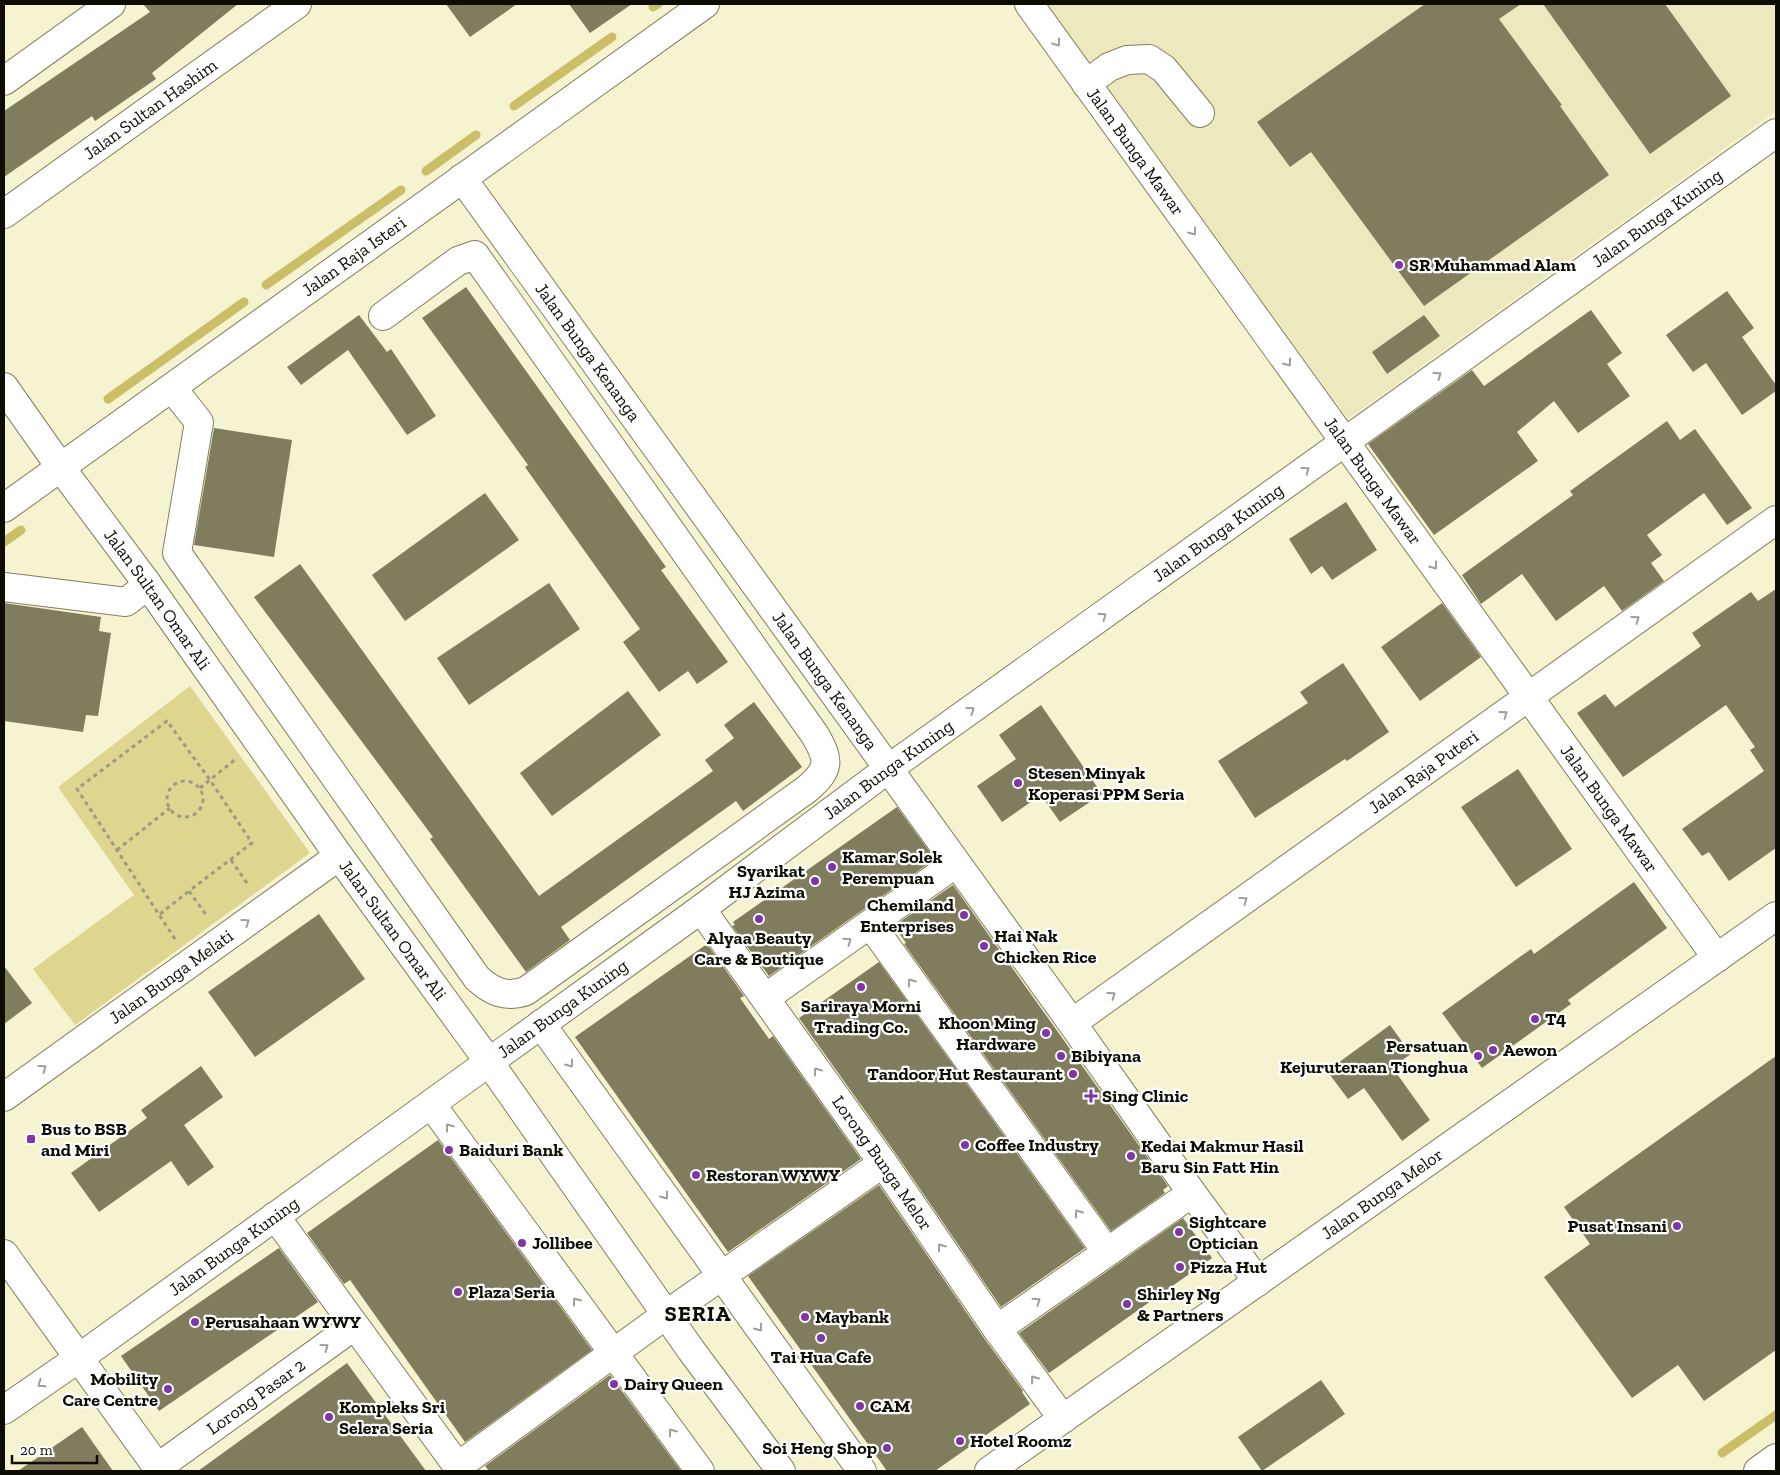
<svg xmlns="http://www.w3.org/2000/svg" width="1780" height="1475" font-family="'Zilla Slab',serif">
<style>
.built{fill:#ede9bf}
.green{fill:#ded58f}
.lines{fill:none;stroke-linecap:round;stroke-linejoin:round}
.stream{stroke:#cabf67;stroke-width:9}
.building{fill:#807c5e}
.minor-casing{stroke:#827f61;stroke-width:30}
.major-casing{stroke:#827f61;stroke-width:30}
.path{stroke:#9c9a81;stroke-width:3;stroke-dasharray:4 4;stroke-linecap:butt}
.minor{stroke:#fff;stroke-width:28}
.major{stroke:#fff;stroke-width:28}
.oneway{stroke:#9f9e9a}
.poi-dot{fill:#8035a6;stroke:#fefefe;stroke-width:2}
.labels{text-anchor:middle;stroke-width:4.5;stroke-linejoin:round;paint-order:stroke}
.street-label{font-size:18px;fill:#0e0d03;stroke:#fefefe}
.poi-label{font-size:18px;font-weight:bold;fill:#0e0d03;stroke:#fefefe;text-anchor:start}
.district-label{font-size:22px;font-weight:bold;letter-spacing:1px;fill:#0e0d03;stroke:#fefefe}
</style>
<rect width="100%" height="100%" fill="#f6f3d1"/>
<path class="built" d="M1047,4H1776V111L1348,419Z"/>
<path class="green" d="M190,686L310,853L75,1025L33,969L134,895L58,787Z"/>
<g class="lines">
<g class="stream">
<path d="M653,7L658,4"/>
<path d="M514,106L612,37"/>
<path d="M426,171L476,135"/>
<path d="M266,285L401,190"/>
<path d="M108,399L244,302"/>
<path d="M4,542L21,530"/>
<path d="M1722,1453L1776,1415"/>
</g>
</g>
<g class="building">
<path d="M143,4H238L152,73L156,79L95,121L92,116L4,177V111L150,12Z"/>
<path d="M446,4H517L470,37Z"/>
<path d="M569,4H632L590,33Z"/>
<path d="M1425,4H1521L1499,19L1562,105L1560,106L1609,175L1424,306L1311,152L1290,167L1257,122Z"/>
<path d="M1543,4H1665L1731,96L1650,154Z"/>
<path d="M466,287L666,567L661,570L728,662L697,684L688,671L659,692L623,642L640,629L525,467L528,465L422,318Z"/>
<path d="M1727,291L1754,328L1742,337L1776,385V391L1742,415L1706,363L1693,372L1666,335Z"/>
<path d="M1591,310L1622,353L1607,364L1630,396L1578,433L1554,401L1517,432L1538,461L1434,535L1368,444L1472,370L1484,386Z"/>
<path d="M359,315L387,352L391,349L436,416L407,435L348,350L301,385L287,367Z"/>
<path d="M1424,315L1440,336L1387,374L1372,352Z"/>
<path d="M1667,421L1680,440L1695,429L1752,508L1727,525L1704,493L1647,535L1662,555L1651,563L1664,581L1622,611L1604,586L1556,621L1522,574L1481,604L1462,575L1573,495L1570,491Z"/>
<path d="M214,428L292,440L274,557L194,545Z"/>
<path d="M485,493L519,540L405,621L372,575Z"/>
<path d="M1346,502L1377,550L1332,580L1322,566L1311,574L1289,539Z"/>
<path d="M300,564L539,896L713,771L705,760L734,738L724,725L754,702L802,767L743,811L736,801L561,927L570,940L526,972L430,839L433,837L254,597Z"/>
<path d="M549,583L580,629L469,705L437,658Z"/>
<path d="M1776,589V848L1729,881L1709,852L1702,856L1682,829L1764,771L1750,750L1755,747L1726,705L1623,777L1577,713L1605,694L1615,707L1701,646L1692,633L1751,592L1758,601Z"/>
<path d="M4,603L101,617L99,631L111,633L98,716L86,715L83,732L4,721Z"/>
<path d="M1442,603L1481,657L1420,701L1381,647Z"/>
<path d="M1343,663L1389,732L1347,761L1345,759L1255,818L1218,761L1308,703L1300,692Z"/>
<path d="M628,691L661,735L552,816L520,773Z"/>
<path d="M1041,705L1102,794L1060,822L1041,795L1002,822L977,786L1016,759L999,735Z"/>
<path d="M1518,769L1572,849L1516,887L1461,807Z"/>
<path d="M897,807L935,859L769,976L732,926L735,925L733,922Z"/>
<path d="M1634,882L1667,928L1568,1000L1571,1004L1482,1068L1442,1013L1531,949L1534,954Z"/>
<path d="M953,885L1168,1186L1163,1190L1165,1193L1111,1231L904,944L906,943L894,926Z"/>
<path d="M319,914L365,979L255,1057L208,992Z"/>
<path d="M707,944L744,996L740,998L769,1039L773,1036L861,1159L728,1252L575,1037Z"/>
<path d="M879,962L1085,1248L1001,1307L896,1154L799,1018Z"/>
<path d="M4,966L32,1003L4,1024Z"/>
<path d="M1390,1025L1411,1054L1392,1067L1430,1120L1402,1141L1364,1088L1348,1099L1327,1071Z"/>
<path d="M1776,1056V1350L1704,1401L1678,1365L1632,1398L1544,1277L1590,1244L1564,1207Z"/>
<path d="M201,1066L223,1097L184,1125L214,1167L188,1186L171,1161L99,1212L71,1173L147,1118L141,1110Z"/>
<path d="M438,1140L592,1350L465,1442L350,1280L344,1284L307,1233Z"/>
<path d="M879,1185L984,1338L1023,1391L1022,1392L1030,1404L935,1471H887L748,1276Z"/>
<path d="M1183,1218L1212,1258L1049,1373L1019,1333Z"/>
<path d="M279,1248L318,1302L159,1411L121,1356Z"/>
<path d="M347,1363L426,1471H198Z"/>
<path d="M610,1375L681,1471H489L485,1466Z"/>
<path d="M1321,1380L1345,1414L1262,1471L1238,1437Z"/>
<path d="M82,1427L113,1471H18Z"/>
</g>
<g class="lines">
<defs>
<g id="minor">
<path id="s1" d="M1029,4L1717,958"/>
<path d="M4,81L111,4"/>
<path d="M1086,84L1109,67L1127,60L1149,59L1164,69L1200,113"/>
<path id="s2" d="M462,178L1072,1023L1192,1193L1258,1282"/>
<path id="s3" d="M4,214L297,4"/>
<path id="s4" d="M4,387L61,468L143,578L339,856L489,1062L691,1350L781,1471"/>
<path d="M172,388L199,422L177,553L477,978C492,992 506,998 526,991L807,789C830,769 830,761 815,735L475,255L458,261L383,316"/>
<path id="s5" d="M4,508L705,4"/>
<path d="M4,587L126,602L148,585"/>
<path id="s6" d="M701,909L883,1163L997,1329L1063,1419"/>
<path d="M871,925L1107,1252"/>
<path d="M765,998L955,864"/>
<path id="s7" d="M1072,1023L1776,520"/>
<path d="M541,1024L862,1471"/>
<path id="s8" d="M4,1097L339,856"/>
<path d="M431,1104L700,1471"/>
<path d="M275,1216L461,1471"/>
<path d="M4,1254L160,1471"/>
<path d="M997,1329L1192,1193"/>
<path id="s9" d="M4,1410L79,1358L701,909L888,769L1776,133"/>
<path d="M457,1467L667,1314L883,1163"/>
<path id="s10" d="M157,1468L354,1326"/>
<path id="s11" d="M989,1471L1776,916"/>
</g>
<path id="major" d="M1758,1471L1776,1458"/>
</defs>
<use href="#minor" class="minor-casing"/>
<use href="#major" class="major-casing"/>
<g class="path">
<circle cx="185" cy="799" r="18"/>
<path d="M200,788L237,758"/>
<path d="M117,850L170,808"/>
<path d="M231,860L249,886"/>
<path d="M160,914L189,891"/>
<path d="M175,939L77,789L167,721L210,780L252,843L189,891L207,916"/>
</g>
<use href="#minor" class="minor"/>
<use href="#major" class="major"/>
</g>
<defs><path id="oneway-chevron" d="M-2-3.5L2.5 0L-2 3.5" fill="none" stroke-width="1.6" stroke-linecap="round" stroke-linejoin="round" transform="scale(1.25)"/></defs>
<g class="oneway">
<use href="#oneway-chevron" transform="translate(1057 43) rotate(54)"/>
<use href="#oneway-chevron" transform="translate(1193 232) rotate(54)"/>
<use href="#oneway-chevron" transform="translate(1288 363) rotate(54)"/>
<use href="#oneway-chevron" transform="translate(1438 375) rotate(-36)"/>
<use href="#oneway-chevron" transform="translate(1306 470) rotate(-36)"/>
<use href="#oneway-chevron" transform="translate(1434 566) rotate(54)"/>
<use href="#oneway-chevron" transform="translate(1103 616) rotate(-36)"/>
<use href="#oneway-chevron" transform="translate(1636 619) rotate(-36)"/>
<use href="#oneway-chevron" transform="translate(971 710) rotate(-36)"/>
<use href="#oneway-chevron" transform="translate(1504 714) rotate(-36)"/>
<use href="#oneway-chevron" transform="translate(1244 900) rotate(-36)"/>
<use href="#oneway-chevron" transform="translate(246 922) rotate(-36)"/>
<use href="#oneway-chevron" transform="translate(848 941) rotate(-35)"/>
<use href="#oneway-chevron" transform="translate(911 982) rotate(-126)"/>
<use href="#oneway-chevron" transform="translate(1112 995) rotate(-36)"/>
<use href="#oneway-chevron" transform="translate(570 1064) rotate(54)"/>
<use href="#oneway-chevron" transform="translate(43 1068) rotate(-36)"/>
<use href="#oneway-chevron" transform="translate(817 1071) rotate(-126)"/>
<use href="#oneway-chevron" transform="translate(449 1127) rotate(-127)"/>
<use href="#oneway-chevron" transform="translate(665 1196) rotate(54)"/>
<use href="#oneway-chevron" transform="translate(1078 1213) rotate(-126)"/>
<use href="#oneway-chevron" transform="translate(941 1247) rotate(-125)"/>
<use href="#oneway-chevron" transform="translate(576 1301) rotate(-126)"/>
<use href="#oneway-chevron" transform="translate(1037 1301) rotate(-35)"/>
<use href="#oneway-chevron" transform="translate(759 1328) rotate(54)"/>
<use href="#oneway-chevron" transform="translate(325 1347) rotate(-36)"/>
<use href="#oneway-chevron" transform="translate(1034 1379) rotate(-126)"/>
<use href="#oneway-chevron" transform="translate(41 1384) rotate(145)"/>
<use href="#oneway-chevron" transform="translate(672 1432) rotate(-126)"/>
</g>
<g class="poi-dot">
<circle cx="1399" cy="265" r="5"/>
<circle cx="1018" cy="783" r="5"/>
<circle cx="832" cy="867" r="5"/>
<circle cx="815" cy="881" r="5"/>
<circle cx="964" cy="915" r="5"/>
<circle cx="759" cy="919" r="5"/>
<circle cx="984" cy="946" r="5"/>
<circle cx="861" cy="987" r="5"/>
<circle cx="1535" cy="1019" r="5"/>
<circle cx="1046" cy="1033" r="5"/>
<circle cx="1493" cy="1050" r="5"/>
<circle cx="1061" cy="1056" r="5"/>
<circle cx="1478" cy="1056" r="5"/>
<circle cx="1073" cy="1074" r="5"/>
<path d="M1088.5 1088.5h5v5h5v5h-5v5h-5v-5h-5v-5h5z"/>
<rect x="26" y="1134" width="10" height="10" rx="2.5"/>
<circle cx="965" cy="1145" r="5"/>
<circle cx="449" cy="1150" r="5"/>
<circle cx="1131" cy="1156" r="5"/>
<circle cx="696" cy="1175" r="5"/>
<circle cx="1677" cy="1226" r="5"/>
<circle cx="1179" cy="1232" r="5"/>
<circle cx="522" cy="1243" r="5"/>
<circle cx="1180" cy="1267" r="5"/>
<circle cx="458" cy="1292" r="5"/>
<circle cx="1127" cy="1304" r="5"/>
<circle cx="805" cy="1317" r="5"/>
<circle cx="195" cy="1322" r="5"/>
<circle cx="821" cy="1338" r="5"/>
<circle cx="614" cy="1384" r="5"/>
<circle cx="168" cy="1389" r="5"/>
<circle cx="860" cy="1406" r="5"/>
<circle cx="329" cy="1417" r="5"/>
<circle cx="960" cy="1441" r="5"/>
<circle cx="887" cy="1448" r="5"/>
</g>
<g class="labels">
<g class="street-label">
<text dy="6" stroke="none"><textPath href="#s3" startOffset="180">Jalan Sultan Hashim</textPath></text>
<text dy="6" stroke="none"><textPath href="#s1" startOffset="182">Jalan Bunga Mawar</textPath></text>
<text dy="6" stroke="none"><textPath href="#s9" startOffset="2038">Jalan Bunga Kuning</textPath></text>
<text dy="6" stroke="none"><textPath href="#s5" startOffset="431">Jalan Raja Isteri</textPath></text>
<text dy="6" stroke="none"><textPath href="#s2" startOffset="215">Jalan Bunga Kenanga</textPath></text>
<text dy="6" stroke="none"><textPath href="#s1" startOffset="588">Jalan Bunga Mawar</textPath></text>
<text dy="6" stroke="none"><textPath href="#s9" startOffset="1498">Jalan Bunga Kuning</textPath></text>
<text dy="6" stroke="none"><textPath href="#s4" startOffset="262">Jalan Sultan Omar Ali</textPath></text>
<text dy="6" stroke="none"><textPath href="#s2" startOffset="620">Jalan Bunga Kenanga</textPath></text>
<text dy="6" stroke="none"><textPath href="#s9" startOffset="1092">Jalan Bunga Kuning</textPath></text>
<text dy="6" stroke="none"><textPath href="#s7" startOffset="432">Jalan Raja Puteri</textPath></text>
<text dy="6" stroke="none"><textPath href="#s1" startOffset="992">Jalan Bunga Mawar</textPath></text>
<text dy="6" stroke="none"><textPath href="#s4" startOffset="668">Jalan Sultan Omar Ali</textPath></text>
<text dy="6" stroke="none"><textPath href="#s8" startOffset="206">Jalan Bunga Melati</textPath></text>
<text dy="6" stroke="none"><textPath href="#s9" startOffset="688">Jalan Bunga Kuning</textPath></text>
<text dy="6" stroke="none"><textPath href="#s6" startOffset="312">Lorong Bunga Melor</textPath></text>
<text dy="6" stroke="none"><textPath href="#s11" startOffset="481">Jalan Bunga Melor</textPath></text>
<text dy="6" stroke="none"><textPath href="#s9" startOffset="282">Jalan Bunga Kuning</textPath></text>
<text dy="6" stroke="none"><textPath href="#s10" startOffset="122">Lorong Pasar 2</textPath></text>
</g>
<g class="poi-label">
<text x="1409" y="271">SR Muhammad Alam</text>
<text x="1028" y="779">Stesen Minyak<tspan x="1028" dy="21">Koperasi PPM Seria</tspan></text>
<text x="842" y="863">Kamar Solek<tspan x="842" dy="21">Perempuan</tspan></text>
<text x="805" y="877" text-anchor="end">Syarikat<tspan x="805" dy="21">HJ Azima</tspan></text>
<text x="954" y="911" text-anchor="end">Chemiland<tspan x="954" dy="21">Enterprises</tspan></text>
<text x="994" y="942">Hai Nak<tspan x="994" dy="21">Chicken Rice</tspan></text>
<text x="759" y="944" text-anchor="middle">Alyaa Beauty<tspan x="759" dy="21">Care &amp; Boutique</tspan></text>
<text x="861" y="1012" text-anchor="middle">Sariraya Morni<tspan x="861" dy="21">Trading Co.</tspan></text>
<text x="1545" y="1025">T4</text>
<text x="1036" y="1029" text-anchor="end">Khoon Ming<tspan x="1036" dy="21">Hardware</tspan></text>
<text x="1468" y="1052" text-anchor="end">Persatuan<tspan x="1468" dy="21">Kejuruteraan Tionghua</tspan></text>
<text x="1503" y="1056">Aewon</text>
<text x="1071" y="1062">Bibiyana</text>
<text x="1063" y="1080" text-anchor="end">Tandoor Hut Restaurant</text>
<text x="1102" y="1102">Sing Clinic</text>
<text x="41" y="1135">Bus to BSB<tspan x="41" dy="21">and Miri</tspan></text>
<text x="975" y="1151">Coffee Industry</text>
<text x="1141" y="1152">Kedai Makmur Hasil<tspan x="1141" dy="21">Baru Sin Fatt Hin</tspan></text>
<text x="459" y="1156">Baiduri Bank</text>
<text x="706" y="1181">Restoran WYWY</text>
<text x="1189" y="1228">Sightcare<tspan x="1189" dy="21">Optician</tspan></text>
<text x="1667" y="1232" text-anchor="end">Pusat Insani</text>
<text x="532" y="1249">Jollibee</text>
<text x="1190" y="1273">Pizza Hut</text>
<text x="468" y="1298">Plaza Seria</text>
<text x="1137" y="1300">Shirley Ng<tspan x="1137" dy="21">&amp; Partners</tspan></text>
<text x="815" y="1323">Maybank</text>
<text x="205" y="1328">Perusahaan WYWY</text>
<text x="821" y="1363" text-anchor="middle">Tai Hua Cafe</text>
<text x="158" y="1385" text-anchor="end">Mobility<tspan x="158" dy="21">Care Centre</tspan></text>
<text x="624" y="1390">Dairy Queen</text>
<text x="870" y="1412">CAM</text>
<text x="339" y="1413">Kompleks Sri<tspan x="339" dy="21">Selera Seria</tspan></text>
<text x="970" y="1447">Hotel Roomz</text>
<text x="877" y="1454" text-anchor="end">Soi Heng Shop</text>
</g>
<g class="district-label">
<text x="698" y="1321">SERIA</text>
</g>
</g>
<rect width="1780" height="1475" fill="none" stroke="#0e0d03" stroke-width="10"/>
<path d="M12 1455v8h85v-8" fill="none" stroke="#0e0d03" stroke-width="2.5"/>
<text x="20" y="1455" font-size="15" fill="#0e0d03" stroke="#fefefe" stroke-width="4" paint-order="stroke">20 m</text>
</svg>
